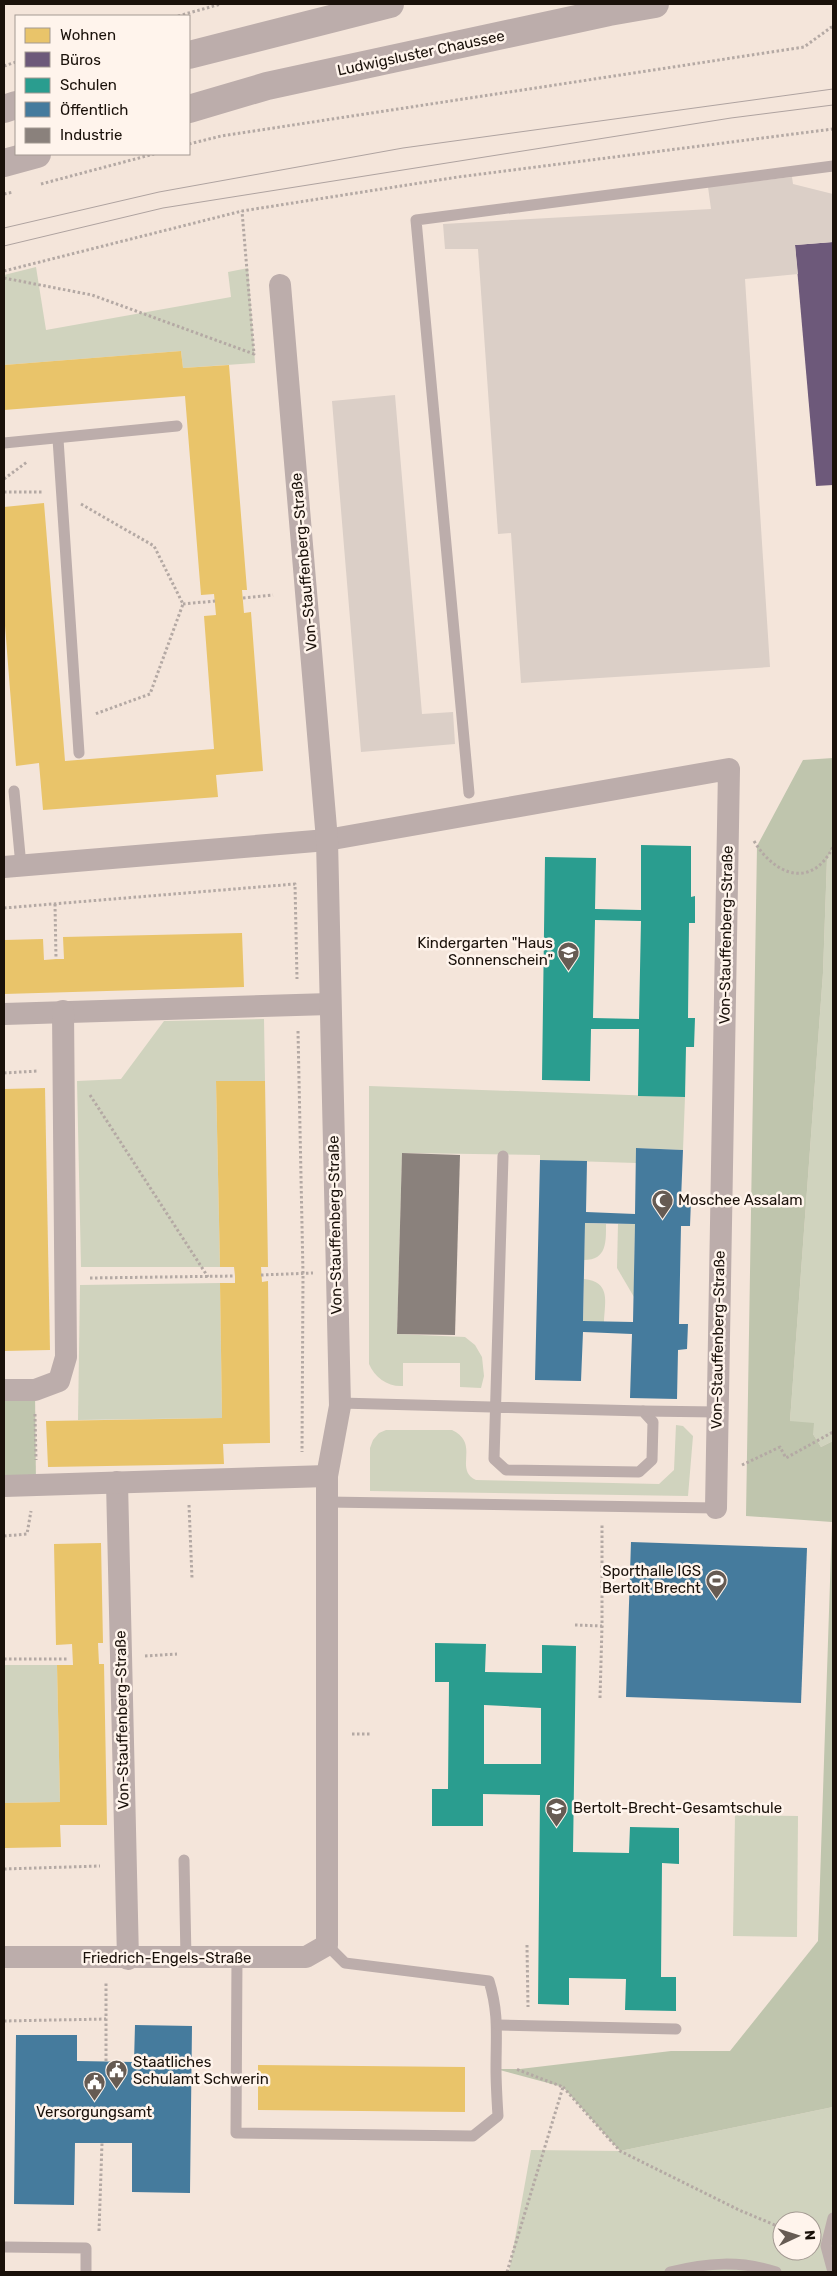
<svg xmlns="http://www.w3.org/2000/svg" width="837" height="2276" font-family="Rubik,sans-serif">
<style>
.green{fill:#d0d3be;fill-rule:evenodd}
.forest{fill:#bfc5ad}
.homes{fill:#e9c46a}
.offices{fill:#6d597a}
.schools{fill:#2a9d8f;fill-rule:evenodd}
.public{fill:#457b9d;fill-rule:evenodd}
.industry{fill:#8a817c}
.building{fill:#dbcfc7}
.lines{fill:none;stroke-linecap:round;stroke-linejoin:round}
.path{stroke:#b4a9a4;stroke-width:3;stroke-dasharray:2.5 2.5;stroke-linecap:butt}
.service{stroke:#bcadab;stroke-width:11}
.minor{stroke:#bcadab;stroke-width:22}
.tertiary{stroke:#bcadab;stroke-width:28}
.tram{stroke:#afa3a0;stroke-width:1}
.labels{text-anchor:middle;stroke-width:5;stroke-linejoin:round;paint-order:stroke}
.street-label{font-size:15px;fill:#1a110a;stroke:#fff4ec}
.poi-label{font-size:15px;fill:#1a110a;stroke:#fff4ec;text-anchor:start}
</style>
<rect width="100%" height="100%" fill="#f4e5da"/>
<g class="green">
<path d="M36,267L46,330L231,297L228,272L248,268L255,363L183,368L181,351L4,365V275Z"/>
<path d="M833,847V1441L821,1447L813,1434L790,1421L823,973L827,859Z"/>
<path d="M264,1019L265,1081L216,1082L220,1267H81L77,1081L121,1079L164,1021Z"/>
<path d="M369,1086L685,1097L683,1150L637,1148L636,1163L540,1160V1155L402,1153L397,1334L465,1337L475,1345L482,1357L484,1376L481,1388L460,1387V1363H403V1386C388,1387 375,1378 369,1364Z"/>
<path d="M585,1223L606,1224C606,1242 607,1260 584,1260Z"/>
<path d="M618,1224H635L634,1297L617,1268Z"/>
<path d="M584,1279C611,1282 605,1301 604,1322L583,1321Z"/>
<path d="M220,1283L222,1418L78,1420L80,1285Z"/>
<path d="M676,1425L683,1426L693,1436L688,1496L370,1491V1448L373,1440L379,1433L386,1430H452C481,1444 453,1469 476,1480L659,1484L674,1470Z"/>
<path d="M4,1665H57L60,1802L4,1803Z"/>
<path d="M735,1815L798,1816L797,1937L733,1936Z"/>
<path d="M833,2107V2272H509L531,2150L620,2151ZM782,2221H812V2251H782Z"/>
</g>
<g class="forest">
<path d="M833,758V847L827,859L823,973L790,1421L814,1423L813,1434L821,1447L833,1441V2107L620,2151L563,2087L496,2069H520L671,2051H730L818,1941L832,1522L746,1516L757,846L803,760Z"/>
<path d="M4,1390H35L36,1486H4Z"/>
</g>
<g class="homes">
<path d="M181,351L183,368L229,365L247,590H242L244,613L251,612L263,771L216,775L218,797L43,810L39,763L16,766L4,613V507L44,503L65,761L214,749L204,616L216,615L214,594L201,595L185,396L4,410V365Z"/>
<path d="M242,933L244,987L4,994V940L43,939L44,960L56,959H64L63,937Z"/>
<path d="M216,1081H265L268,1267H261L262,1282L268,1281L270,1443L223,1444L224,1464L48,1467L46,1421L222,1418L220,1283H235V1276L234,1267H220Z"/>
<path d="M45,1088L50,1350L4,1351V1089Z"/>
<path d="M101,1543L103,1643H98L99,1664H104L107,1825H60L61,1847L4,1848V1803L60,1802L57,1665H73L72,1644L56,1645L54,1544Z"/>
<path d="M258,2065L465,2067V2112L258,2110Z"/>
</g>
<path class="offices" d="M833,242V485L816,486L795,245Z"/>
<g class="schools">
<path d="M641,845L691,846V897L695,896V923H689L688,1018H695L694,1047H686L685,1097L638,1096L639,1029H591L590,1081L542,1080L545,857L596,858L595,909L641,910ZM595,920L641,921L639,1019L593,1018Z"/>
<path d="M435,1643L486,1644L485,1672L542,1673V1645L576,1646L573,1852L629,1853L630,1827L679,1828V1864L662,1863L661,1977H676V2011L625,2010L626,1979L569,1978V2005L538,2004L540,1795L483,1794V1826H432V1789H448L449,1682H435ZM484,1705L541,1708V1764H484Z"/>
</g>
<g class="public">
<path d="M636,1148L683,1150L681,1200H691L690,1226H681L679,1324H688L687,1349L678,1350L677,1399L630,1398L632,1334L583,1332L581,1381L535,1380L540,1160L587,1161L586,1212L635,1214ZM585,1223L635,1224L633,1322L583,1321Z"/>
<path d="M631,1542L807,1548L801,1703L626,1697Z"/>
<path d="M135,2025L192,2026L190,2193L132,2192V2143H75L74,2205L14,2204L16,2035H77V2061L134,2062Z"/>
</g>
<path class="industry" d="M402,1153L460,1155L455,1335L397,1334Z"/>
<g class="building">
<path d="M792,177L793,184L833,194V242L795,245L798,274L745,279L770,667L521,683L511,533L498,534L478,249H445L443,224L711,209L708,187Z"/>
<path d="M395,395L422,714L453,712L455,744L361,752L332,401Z"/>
</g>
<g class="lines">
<g class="path">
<path d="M178,16L221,4"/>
<path d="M4,66L16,62"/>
<path d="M189,144L221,136L804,47L833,26"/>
<path d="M41,184L154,154"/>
<path d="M4,194L13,192"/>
<path d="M4,271L242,211L458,177L833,129"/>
<path d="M4,278L92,295L254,354L242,211"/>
<path d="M4,479L27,462"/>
<path d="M4,492H43"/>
<path d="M81,504L154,546L183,604L150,694L95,714"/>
<path d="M243,598L273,595"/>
<path d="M183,604L215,601"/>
<path d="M754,841C775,876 812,889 833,847"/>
<path d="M55,904L56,959"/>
<path d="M4,908L295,884L297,979"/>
<path d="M298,1031L303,1274L302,1452"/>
<path d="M4,1073L38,1071"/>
<path d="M90,1095L208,1277"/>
<path d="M261,1275L313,1273"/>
<path d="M90,1278L235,1276"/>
<path d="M35,1414L36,1460"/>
<path d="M742,1465L780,1447L786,1458L833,1432"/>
<path d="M189,1505L192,1578"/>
<path d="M4,1536L27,1534L31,1511"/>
<path d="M575,1625L602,1626V1525"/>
<path d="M145,1656L177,1654"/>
<path d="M4,1659H67"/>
<path d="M600,1698L602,1626"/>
<path d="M352,1734H370"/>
<path d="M4,1869L100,1866"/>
<path d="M527,1945L528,2007"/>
<path d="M4,2021L106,2019"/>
<path d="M106,2061V1982"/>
<path d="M563,2087L620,2151L739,2210L782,2228"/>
<path d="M99,2231L102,2143"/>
<path d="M507,2272L563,2087L516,2069"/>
</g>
<g class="service">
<path d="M58,439L79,753"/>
<path d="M4,443L177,426"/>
<path d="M14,791L21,866"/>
<path d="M469,793L416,220L833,166"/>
<path d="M340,1403L643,1411L653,1422L652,1460L639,1472L506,1470L494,1459L503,1156"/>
<path d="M643,1411L717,1412"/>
<path d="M327,1502L716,1508"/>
<path d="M184,1860L186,1958"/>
<path d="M237,1957L236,2133L473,2136L498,2116C497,2100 496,2084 496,2069C496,2036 499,2013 489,1981L345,1963L327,1945"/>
<path d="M498,2025L676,2029"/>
<path d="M4,2247L86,2248V2272"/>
<path d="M670,2272C706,2263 740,2260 776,2272"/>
<path d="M833,2272L826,2246L833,2218"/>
</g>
<g class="minor">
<path d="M4,867L327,840L729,769L716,1508"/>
<path d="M4,1014L330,1004"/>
<path d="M4,1390H35L59,1381L66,1357L63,1011"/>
<path d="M117,1482L128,1959"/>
<path d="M4,1486L327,1476"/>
<path d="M4,1957H306L327,1945V1476L340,1406L327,840L280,285"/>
</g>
<g class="tertiary">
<path d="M189,55L390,4"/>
<path d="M4,109L16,105"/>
<path d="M189,109L267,86L609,12L655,4"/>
<path d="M4,163L37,154"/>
</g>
<g class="tram">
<path d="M4,228L159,192L403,148L833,89"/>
<path d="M4,246L163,208L731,118L833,105"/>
</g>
</g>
<defs>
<symbol id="school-pin" viewBox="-11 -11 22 30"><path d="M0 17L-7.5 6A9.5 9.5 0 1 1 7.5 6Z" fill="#665b53" stroke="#fff4ec"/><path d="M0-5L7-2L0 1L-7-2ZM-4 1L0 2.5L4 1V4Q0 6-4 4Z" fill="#fff"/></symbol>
<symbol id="mosque-pin" viewBox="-11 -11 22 30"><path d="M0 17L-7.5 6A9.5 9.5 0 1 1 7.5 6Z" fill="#665b53" stroke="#fff4ec"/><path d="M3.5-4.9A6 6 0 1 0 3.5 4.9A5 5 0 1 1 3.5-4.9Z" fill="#fff"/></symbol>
<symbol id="stadium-pin" viewBox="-11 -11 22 30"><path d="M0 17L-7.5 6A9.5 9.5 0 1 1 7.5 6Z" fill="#665b53" stroke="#fff4ec"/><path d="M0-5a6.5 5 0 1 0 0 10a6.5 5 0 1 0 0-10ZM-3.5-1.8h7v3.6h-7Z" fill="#fff"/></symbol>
<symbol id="civic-pin" viewBox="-11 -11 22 30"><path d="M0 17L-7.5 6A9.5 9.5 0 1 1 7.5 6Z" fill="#665b53" stroke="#fff4ec"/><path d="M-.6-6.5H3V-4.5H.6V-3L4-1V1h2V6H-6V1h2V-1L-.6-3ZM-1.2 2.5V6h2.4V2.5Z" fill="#fff"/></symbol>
</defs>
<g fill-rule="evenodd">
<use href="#school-pin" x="556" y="940" width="25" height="34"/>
<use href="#mosque-pin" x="650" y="1188" width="25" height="34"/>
<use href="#stadium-pin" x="704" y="1568" width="25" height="34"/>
<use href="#school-pin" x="544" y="1796" width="25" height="34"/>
<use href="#civic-pin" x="104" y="2058" width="25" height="34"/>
<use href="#civic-pin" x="82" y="2070" width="25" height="34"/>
</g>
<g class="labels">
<g class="street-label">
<text transform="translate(421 53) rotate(-12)" y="5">Ludwigsluster Chaussee</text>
<text transform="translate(304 562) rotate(-95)" y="5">Von-Stauffenberg-Straße</text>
<text transform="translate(726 935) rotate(-89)" y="5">Von-Stauffenberg-Straße</text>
<text transform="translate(335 1225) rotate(-91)" y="5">Von-Stauffenberg-Straße</text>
<text transform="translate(718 1340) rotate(-89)" y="5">Von-Stauffenberg-Straße</text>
<text transform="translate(122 1720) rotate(-91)" y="5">Von-Stauffenberg-Straße</text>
<text x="167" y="1963">Friedrich-Engels-Straße</text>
</g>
<g class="poi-label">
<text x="553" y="948" text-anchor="end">Kindergarten "Haus<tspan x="553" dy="17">Sonnenschein"</tspan></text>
<text x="678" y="1205">Moschee Assalam</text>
<text x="701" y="1576" text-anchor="end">Sporthalle IGS<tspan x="701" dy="17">Bertolt Brecht</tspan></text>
<text x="573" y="1813">Bertolt-Brecht-Gesamtschule</text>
<text x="133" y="2067">Staatliches<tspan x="133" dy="17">Schulamt Schwerin</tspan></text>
<text x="94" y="2117" text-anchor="middle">Versorgungsamt</text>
</g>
</g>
<rect width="837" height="2276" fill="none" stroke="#1a110a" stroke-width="10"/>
<rect x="15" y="15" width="175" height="140" fill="#fff4ec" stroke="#a39992"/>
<rect x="25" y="28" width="25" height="15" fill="#e9c46a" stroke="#a39992"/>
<text x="60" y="40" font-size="15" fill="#1a110a">Wohnen</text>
<rect x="25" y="52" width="25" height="15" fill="#6d597a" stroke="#a39992"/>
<text x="60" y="65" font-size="15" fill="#1a110a">Büros</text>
<rect x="25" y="78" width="25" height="15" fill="#2a9d8f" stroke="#a39992"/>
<text x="60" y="90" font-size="15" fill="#1a110a">Schulen</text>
<rect x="25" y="102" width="25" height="15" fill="#457b9d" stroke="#a39992"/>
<text x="60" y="115" font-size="15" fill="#1a110a">Öffentlich</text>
<rect x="25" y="128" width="25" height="15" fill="#8a817c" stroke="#a39992"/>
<text x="60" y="140" font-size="15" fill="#1a110a">Industrie</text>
<g transform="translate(797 2236) rotate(86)"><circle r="24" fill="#fff4ec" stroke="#a39992"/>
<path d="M0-4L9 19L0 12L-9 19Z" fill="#665b53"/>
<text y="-8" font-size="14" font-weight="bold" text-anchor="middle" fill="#1a110a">N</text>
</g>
</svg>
